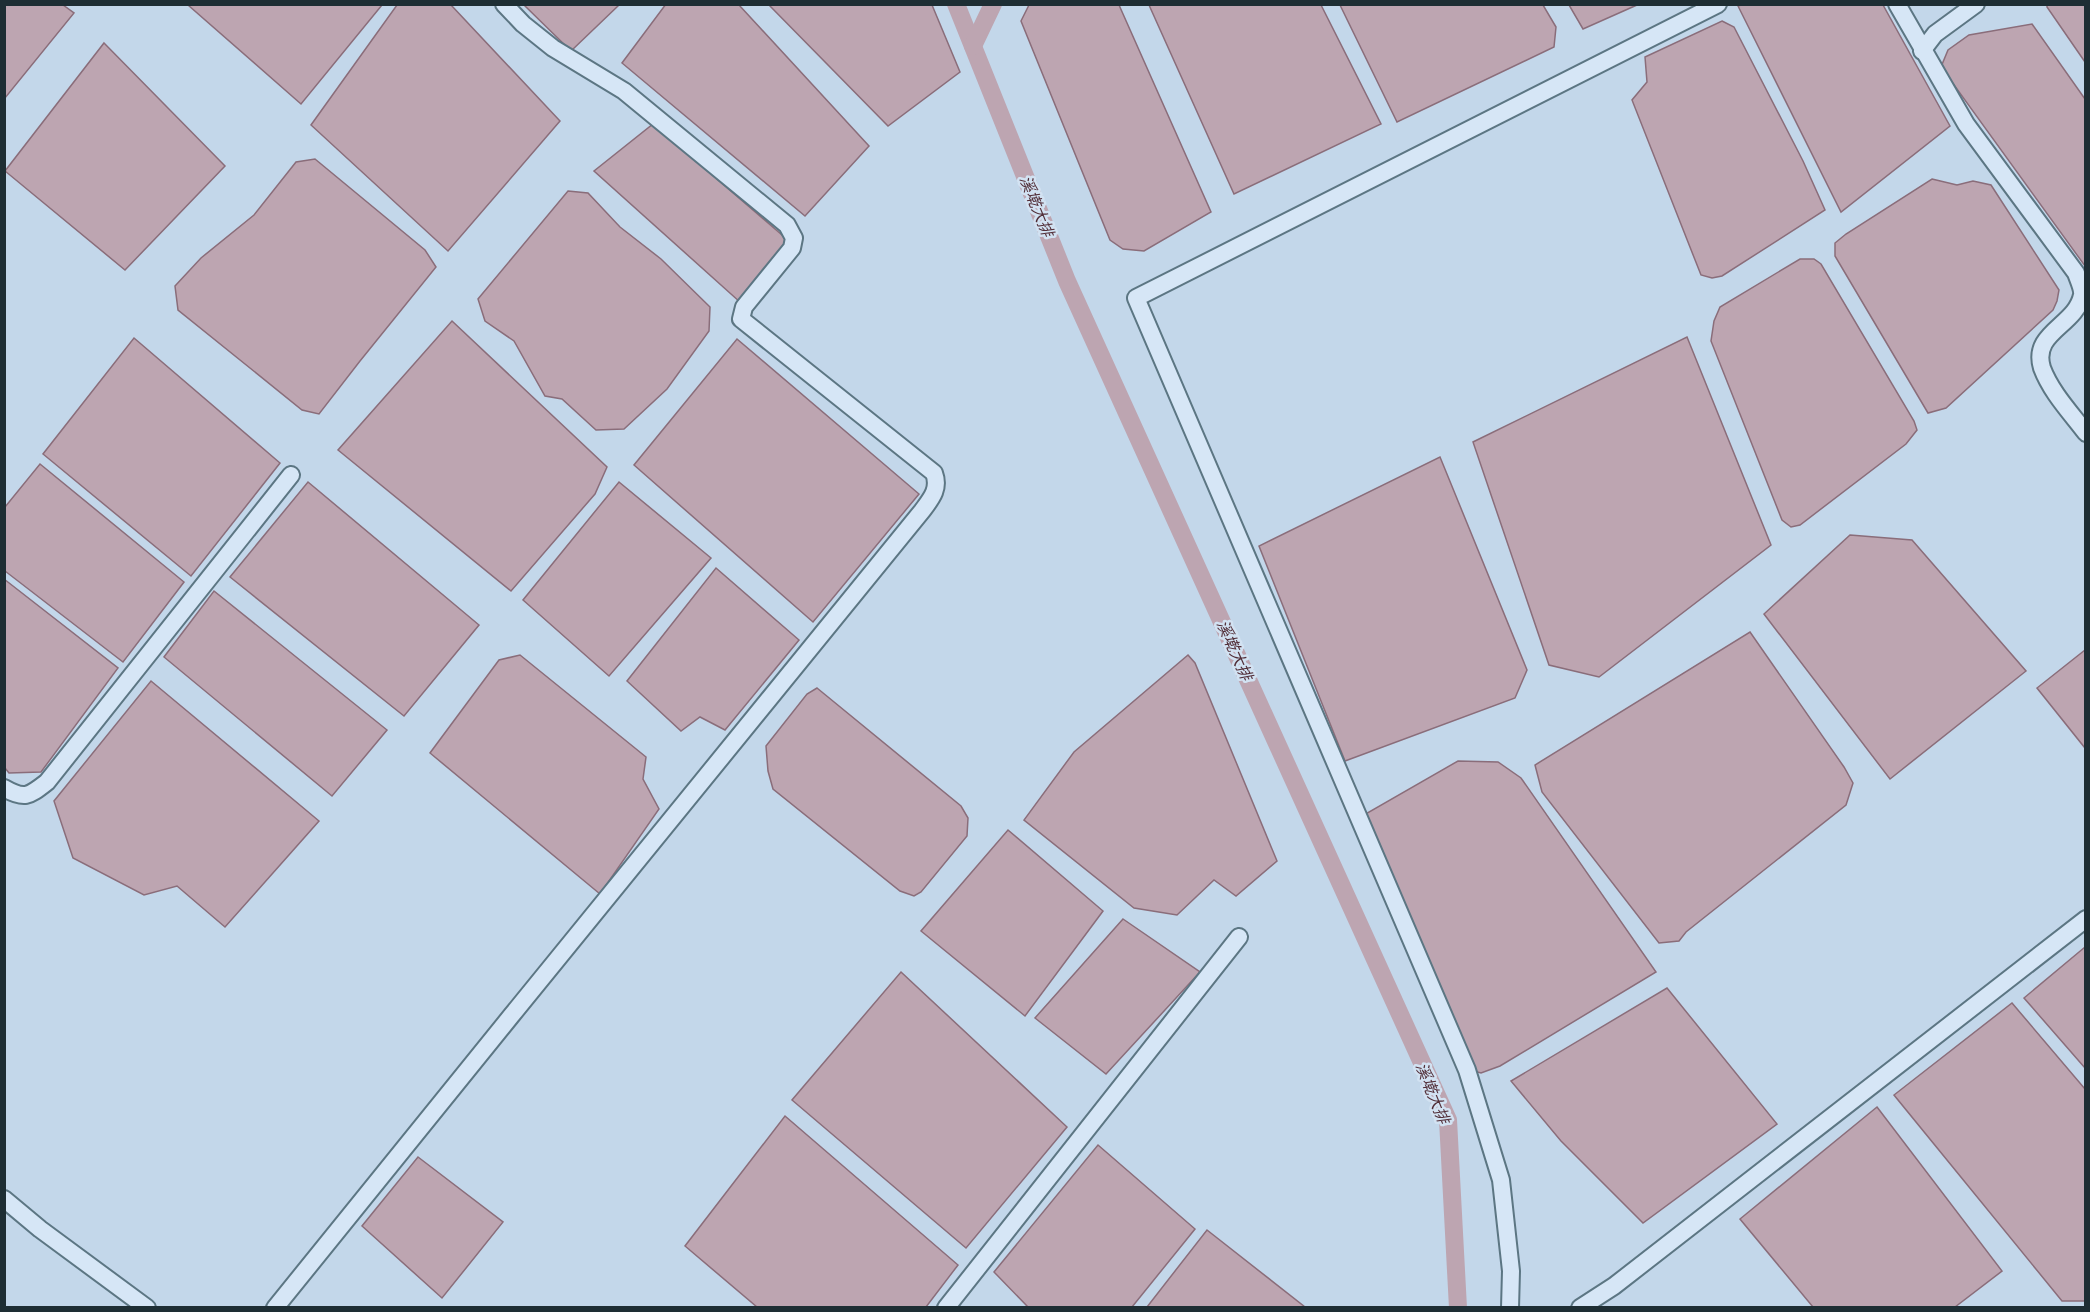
<svg xmlns="http://www.w3.org/2000/svg" width="2090" height="1312" font-family="'Libre Baskerville','Noto Sans TC',serif">
<style>
.water{fill:#bda5b1;stroke:#8a6d7a;stroke-width:1.5}
.lines{fill:none;stroke-linecap:round;stroke-linejoin:round}
.canal{stroke:#bda5b1;stroke-width:18}
.minor-casing{stroke:#5c7683;stroke-width:20}
.minor{stroke:#d6e6f6;stroke-width:16}
.labels{text-anchor:middle;stroke-width:5;stroke-linejoin:round;paint-order:stroke}
.water-label{font-size:16px;font-style:italic;fill:#522f39;stroke:#d2e2f2}
</style>
<rect width="100%" height="100%" fill="#c3d7ea"/>
<g class="water">
<path d="M5,4L63,5L74,13L5,98Z"/>
<path d="M666,4L739,5L869,146L805,216L622,63Z"/>
<path d="M188,5H382L301,104Z"/>
<path d="M397,5H451L560,121L448,251L311,125Z"/>
<path d="M524,5H619L571,51Z"/>
<path d="M769,5H932L960,72L888,126Z"/>
<path d="M1029,5H1119L1211,212L1144,251L1123,249L1110,240L1021,21Z"/>
<path d="M1149,5H1321L1381,124L1234,194Z"/>
<path d="M1340,5H1543L1556,27L1554,47L1397,122Z"/>
<path d="M1569,5H1637L1583,29Z"/>
<path d="M1741,5H1883L1950,126L1841,212L1738,6Z"/>
<path d="M2047,5H2085V62L2047,7Z"/>
<path d="M1722,21L1734,27L1803,161L1825,210L1722,276L1712,278L1701,275L1632,100L1647,82L1645,57Z"/>
<path d="M2032,24L2085,99V266L1941,67L1948,50L1969,35Z"/>
<path d="M104,43L225,166L125,270L5,171Z"/>
<path d="M653,124L789,241L741,303L594,171Z"/>
<path d="M315,159L425,250L436,267L360,361L319,414L302,410L178,310L175,286L201,258L254,215L296,162Z"/>
<path d="M1932,179L1957,185L1973,181L1991,185L2059,290L2057,301L2053,310L1946,408L1928,413L1835,256V243L1846,234Z"/>
<path d="M568,191L588,193L620,227L661,259L710,307L709,331L667,389L624,429L596,430L562,399L545,396L514,341L485,321L478,299Z"/>
<path d="M1800,259H1814L1821,264L1914,421L1917,430L1906,444L1800,525L1791,527L1782,520L1711,341L1714,321L1720,307Z"/>
<path d="M452,321L607,467L595,494L511,591L338,450Z"/>
<path d="M1687,337L1771,545L1599,677L1549,665L1473,442Z"/>
<path d="M134,338L280,463L191,576L43,454Z"/>
<path d="M737,339L919,494L813,622L634,465Z"/>
<path d="M1440,457L1527,670L1515,698L1345,761L1259,546Z"/>
<path d="M40,464L184,582L123,662L5,571V507Z"/>
<path d="M308,482L479,625L404,716L230,577Z"/>
<path d="M619,482L711,558L609,676L523,600Z"/>
<path d="M1850,535L1912,540L2026,671L1890,779L1764,614Z"/>
<path d="M716,568L799,640L725,730L700,717L681,731L627,681Z"/>
<path d="M4,579L118,668L41,772L9,773L5,768Z"/>
<path d="M214,591L387,730L332,796L164,657Z"/>
<path d="M1750,632L1844,767L1853,783L1846,805L1686,932L1679,941L1659,943L1542,792L1535,765Z"/>
<path d="M2085,650V748L2037,688Z"/>
<path d="M520,655L646,757L643,779L659,809L600,894L430,753L499,660Z"/>
<path d="M1188,655L1195,663L1277,861L1236,896L1214,880L1177,915L1134,908L1024,820L1074,752Z"/>
<path d="M151,681L319,821L225,927L177,886L144,895L73,858L54,801Z"/>
<path d="M817,688L961,806L968,818L967,836L921,892L914,896L900,891L773,789L768,771L766,746L807,694Z"/>
<path d="M1458,761L1498,762L1521,778L1656,972L1500,1066L1481,1073L1463,1068L1362,816Z"/>
<path d="M1008,830L1103,911L1025,1016L921,931Z"/>
<path d="M1123,919L1200,972L1106,1074L1035,1018Z"/>
<path d="M2085,947V1068L2024,998Z"/>
<path d="M901,972L1067,1127L966,1248L792,1100Z"/>
<path d="M1667,988L1777,1124L1643,1223L1561,1141L1511,1081Z"/>
<path d="M2012,1003L2085,1089V1301H2062L1894,1095Z"/>
<path d="M1877,1107L2002,1271L1955,1307H1813L1740,1219Z"/>
<path d="M785,1116L958,1265L926,1307H757L685,1246Z"/>
<path d="M1098,1145L1195,1229L1132,1307H1028L994,1272Z"/>
<path d="M418,1157L503,1222L442,1298L362,1226Z"/>
<path d="M1207,1230L1305,1307H1147Z"/>
</g>
<g class="lines">
<g class="canal">
<path d="M956,4L1067,281L1448,1120L1458,1308"/>
<path d="M973,46L993,4"/>
</g>
<defs>
<g id="minor">
<path d="M1897,4L1966,124L2076,273C2078,279 2083,289 2082,295C2076,326 2031,332 2042,368C2051,392 2070,412 2086,433"/>
<path d="M1922,51L1935,34L1976,4"/>
<path d="M4,788C25,800 29,796 47,782L291,475"/>
<path d="M4,1199L40,1229L147,1308"/>
<path d="M275,1308C489,1041 707,777 922,511C931,499 940,489 934,473L741,319L744,307L792,248L794,238L787,225L624,91L553,48L523,24L504,4"/>
<path d="M946,1308L1239,937"/>
<path d="M1510,1308L1511,1271L1501,1180L1467,1070L1136,298L1718,4"/>
<path d="M1580,1308L1614,1286L2086,919"/>
</g>
</defs>
<use href="#minor" class="minor-casing"/>
<use href="#minor" class="minor"/>
</g>
<g class="labels">
<g class="water-label">
<text transform="translate(1037 206) rotate(68)" y="6">溪墘大排</text>
<text transform="translate(1235 650) rotate(66)" y="6">溪墘大排</text>
<text transform="translate(1433 1093) rotate(68)" y="6">溪墘大排</text>
</g>
</g>
<rect width="2090" height="1312" fill="none" stroke="#1e2e34" stroke-width="12"/>
</svg>
